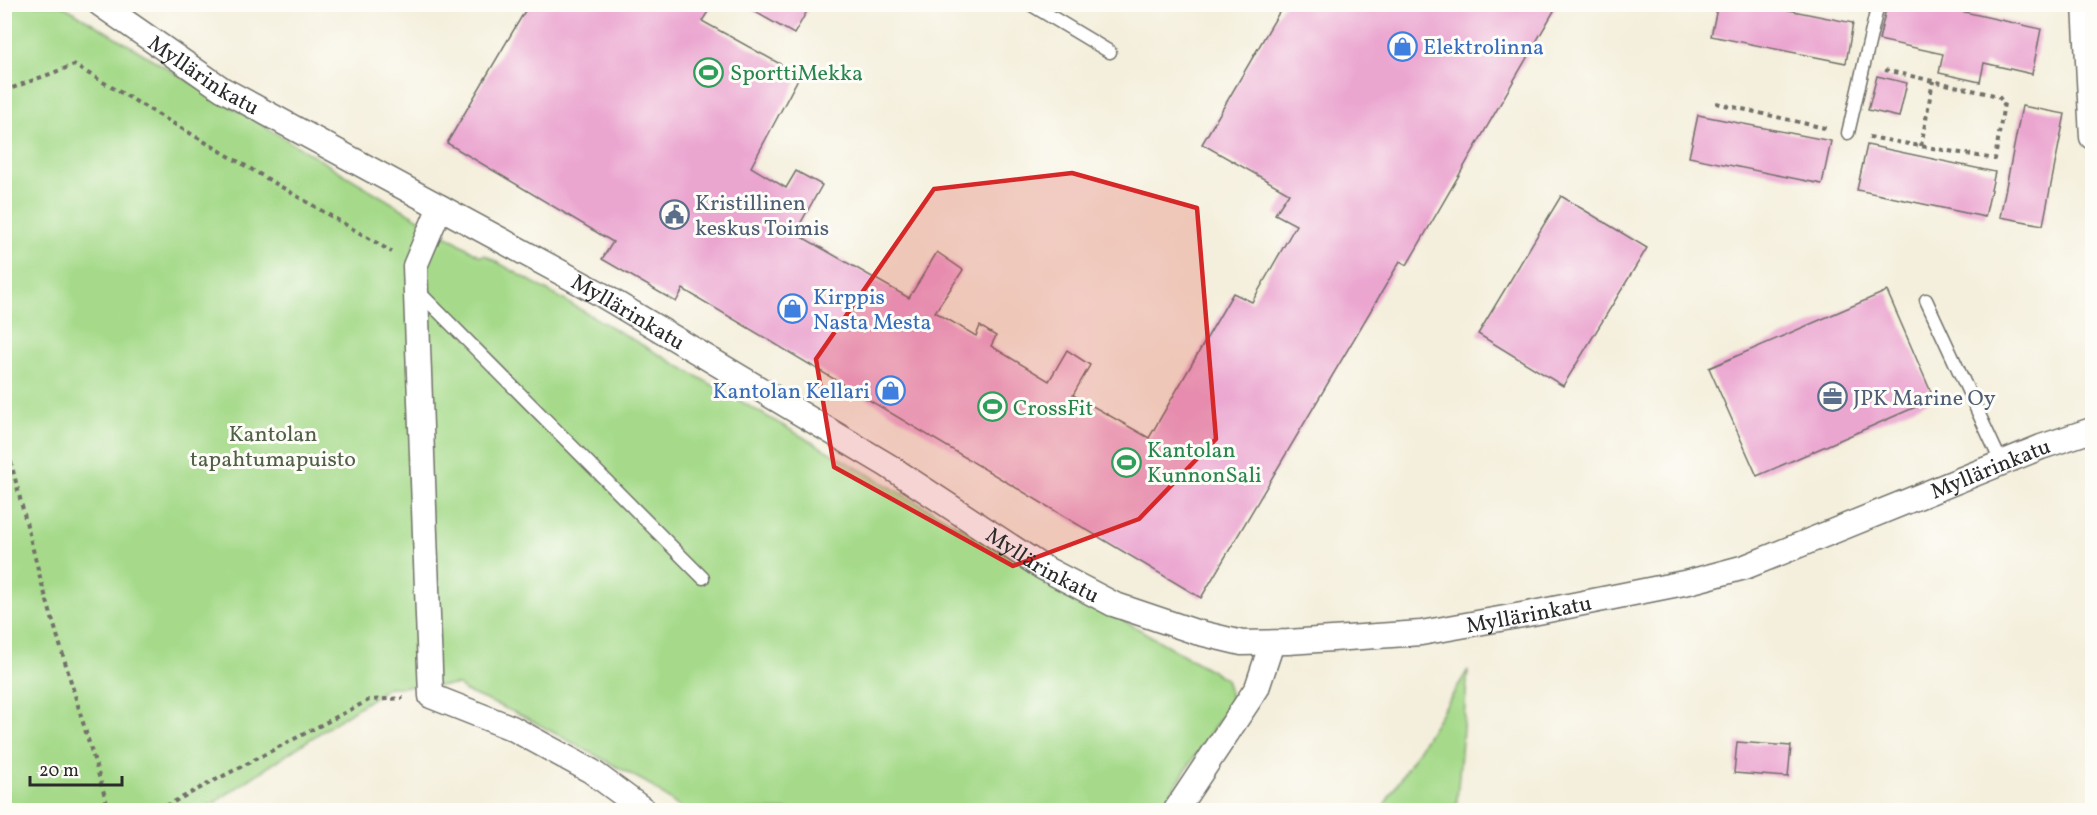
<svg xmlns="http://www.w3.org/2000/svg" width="2097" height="815" font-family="Vollkorn,serif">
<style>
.green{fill:#a6da8a;stroke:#68825a;stroke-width:1.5}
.building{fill:#eba6d0}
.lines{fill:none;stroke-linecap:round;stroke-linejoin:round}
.service-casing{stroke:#717069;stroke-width:15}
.minor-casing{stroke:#717069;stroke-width:27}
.path{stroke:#717069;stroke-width:4;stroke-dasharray:4.5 4.5;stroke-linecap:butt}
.service{stroke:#fff;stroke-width:12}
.minor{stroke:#fff;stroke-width:24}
.marked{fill:#d62828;fill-opacity:0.2;stroke:#d62828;stroke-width:4.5;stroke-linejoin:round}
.labels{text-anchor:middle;stroke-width:6;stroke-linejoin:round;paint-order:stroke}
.shop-label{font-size:22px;fill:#366cbe;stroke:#fdfcf7;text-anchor:start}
.leisure-label{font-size:22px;fill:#27864d;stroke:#fdfcf7;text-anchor:start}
.street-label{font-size:22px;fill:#2b2b2b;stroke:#fdfcf7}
.service-label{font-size:22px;fill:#4e5e75;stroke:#fdfcf7;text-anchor:start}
.park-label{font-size:22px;fill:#506048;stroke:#fdfcf7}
</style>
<rect width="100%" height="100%" fill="#fdfcf7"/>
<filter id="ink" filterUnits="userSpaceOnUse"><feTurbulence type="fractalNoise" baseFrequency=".0167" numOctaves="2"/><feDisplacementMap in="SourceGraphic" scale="12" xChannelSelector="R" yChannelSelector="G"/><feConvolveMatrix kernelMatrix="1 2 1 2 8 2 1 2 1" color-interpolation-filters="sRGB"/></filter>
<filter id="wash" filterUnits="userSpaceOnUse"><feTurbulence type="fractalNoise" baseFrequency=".008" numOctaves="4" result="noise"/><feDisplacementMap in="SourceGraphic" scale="24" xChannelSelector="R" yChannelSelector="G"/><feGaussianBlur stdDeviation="1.35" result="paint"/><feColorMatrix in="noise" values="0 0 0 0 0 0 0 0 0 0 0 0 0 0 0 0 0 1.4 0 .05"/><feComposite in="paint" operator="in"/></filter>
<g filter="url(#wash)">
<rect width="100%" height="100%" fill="#f4efdc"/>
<g class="green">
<path d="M5,5H62L477,254L480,256L485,255L1226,679L1232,701L1159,810H683L647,783L523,716L465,691L459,685L389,687L203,810H5Z"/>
<path d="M1468,670L1456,810H1381Z"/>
</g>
<g id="blocks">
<g class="building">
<path d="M529,4H707L711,7L702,21L800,75L751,167L786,188L796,171L822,185L795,233L909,298L937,252L963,270L935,312L976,336L980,326L996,336L991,346L1049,381L1067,350L1090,365L1073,395L1149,438L1233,293L1252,302L1296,225L1275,214L1289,193L1202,144L1284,4H1558L1407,265L1400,261L1201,598L683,289L676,302L602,259L613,242L447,143Z"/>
<path d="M741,4H811L794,34Z"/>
<path d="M1718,4H1758L1853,23L1846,63L1711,36Z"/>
<path d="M1887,4H1943L1942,7L2041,29L2032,74L1984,63L1980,82L1939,73L1943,54L1879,40Z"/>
<path d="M1877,76L1907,83L1899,117L1868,110Z"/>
<path d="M2022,106L2065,114L2043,225L2000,217Z"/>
<path d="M1698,115L1831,141L1822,184L1689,157Z"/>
<path d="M1867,145L1995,172L1985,217L1857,190Z"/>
<path d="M1561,196L1647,248L1563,386L1478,334Z"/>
<path d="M1887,291L1934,399L1757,476L1709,368Z"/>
<path d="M1737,742L1791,746L1788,777L1734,773Z"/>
</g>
</g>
</g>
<g filter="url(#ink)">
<use href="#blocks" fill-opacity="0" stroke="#717069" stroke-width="1.5"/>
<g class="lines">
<defs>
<g id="service">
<path d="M1030,4L1110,52"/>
<path d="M1848,133L1878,4"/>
<path d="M417,290L703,578"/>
<path d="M1926,300L2002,464"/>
</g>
<g id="minor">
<path id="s1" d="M100,4L222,89L597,292L887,465L1042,567L1113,604L1196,632L1242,643L1288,642L1421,633L1533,613L1689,582L1745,567L2041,447L2092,430"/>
<path d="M2085,4L2092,137"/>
<path d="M440,207L415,266L431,696L512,728L591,771L644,810"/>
<path d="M1176,810L1257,688L1272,643"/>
</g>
</defs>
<use href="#service" class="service-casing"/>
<use href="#minor" class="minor-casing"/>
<g class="path">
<path d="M1825,4L1857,10"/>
<path d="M4,91L74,65L392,252"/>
<path d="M1716,103L1829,129"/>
<path d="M1869,137L1995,159L2004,103L1998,96L1885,70"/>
<path d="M1921,146L1933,81"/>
<path d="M4,435L41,581L109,810"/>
<path d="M158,810L369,700L403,698"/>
</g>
<use href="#service" class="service"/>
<use href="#minor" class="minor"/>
</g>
</g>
<path class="marked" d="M1072,173L1197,208L1216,439L1139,519L1013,566L834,467L816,359L934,189Z"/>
<defs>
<symbol id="shop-ring" viewBox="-11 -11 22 22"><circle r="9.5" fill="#fdfcf7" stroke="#3f7fe0" stroke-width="1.5"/><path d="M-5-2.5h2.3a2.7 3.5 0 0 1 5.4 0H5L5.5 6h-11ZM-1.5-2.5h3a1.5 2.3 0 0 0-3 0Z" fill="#3f7fe0"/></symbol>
<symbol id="stadium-ring" viewBox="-11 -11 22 22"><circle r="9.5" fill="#fdfcf7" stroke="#2e9e5b" stroke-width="1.5"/><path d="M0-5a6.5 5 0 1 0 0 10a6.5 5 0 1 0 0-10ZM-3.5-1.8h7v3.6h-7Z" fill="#2e9e5b"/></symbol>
<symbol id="civic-ring" viewBox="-11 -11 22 22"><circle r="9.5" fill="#fdfcf7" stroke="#5c6f8a" stroke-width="1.5"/><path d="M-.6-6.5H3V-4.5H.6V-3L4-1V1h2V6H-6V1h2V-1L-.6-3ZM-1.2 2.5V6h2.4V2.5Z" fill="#5c6f8a"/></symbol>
<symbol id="office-ring" viewBox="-11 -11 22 22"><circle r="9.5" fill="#fdfcf7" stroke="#5c6f8a" stroke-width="1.5"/><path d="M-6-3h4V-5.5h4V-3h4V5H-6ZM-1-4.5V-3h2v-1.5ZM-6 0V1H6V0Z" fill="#5c6f8a"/></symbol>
</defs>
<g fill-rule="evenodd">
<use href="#shop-ring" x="1386" y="30" width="33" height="33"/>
<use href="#stadium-ring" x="692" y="56" width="33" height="33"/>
<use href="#civic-ring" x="658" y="198" width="33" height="33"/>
<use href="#shop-ring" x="776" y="292" width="33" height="33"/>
<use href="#shop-ring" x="874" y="374" width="33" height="33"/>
<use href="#office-ring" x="1816" y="380" width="33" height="33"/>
<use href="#stadium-ring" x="976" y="390" width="33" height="33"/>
<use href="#stadium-ring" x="1110" y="446" width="33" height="33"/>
</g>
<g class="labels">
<g class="shop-label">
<text x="1423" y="54">Elektrolinna</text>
<text x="813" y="304">Kirppis<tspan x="813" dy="25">Nasta Mesta</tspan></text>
<text x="870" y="398" text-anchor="end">Kantolan Kellari</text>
</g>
<g class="leisure-label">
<text x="730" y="80">SporttiMekka</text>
<text x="1013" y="415">CrossFit</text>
<text x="1147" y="457">Kantolan<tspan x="1147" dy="25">KunnonSali</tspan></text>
</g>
<g class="street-label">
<text dy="8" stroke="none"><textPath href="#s1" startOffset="126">Myllärinkatu</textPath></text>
<text dy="8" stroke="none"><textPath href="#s1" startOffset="612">Myllärinkatu</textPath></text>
<text dy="8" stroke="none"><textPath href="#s1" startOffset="2088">Myllärinkatu</textPath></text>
<text dy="8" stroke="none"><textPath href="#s1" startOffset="1098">Myllärinkatu</textPath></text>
<text dy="8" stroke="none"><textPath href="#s1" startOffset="1602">Myllärinkatu</textPath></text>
</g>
<g class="service-label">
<text x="695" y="210">Kristillinen<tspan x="695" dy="25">keskus Toimis</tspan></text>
<text x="1853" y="405">JPK Marine Oy</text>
</g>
<g class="park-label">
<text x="273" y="441">Kantolan<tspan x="273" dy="25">tapahtumapuisto</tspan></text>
</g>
</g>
<rect width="2097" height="815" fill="none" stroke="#fdfcf7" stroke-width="24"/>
<path d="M30 776v9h92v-9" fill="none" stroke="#2b2b2b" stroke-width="3"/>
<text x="39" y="776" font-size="18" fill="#2b2b2b" stroke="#fdfcf7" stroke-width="4.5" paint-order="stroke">20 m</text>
</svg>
